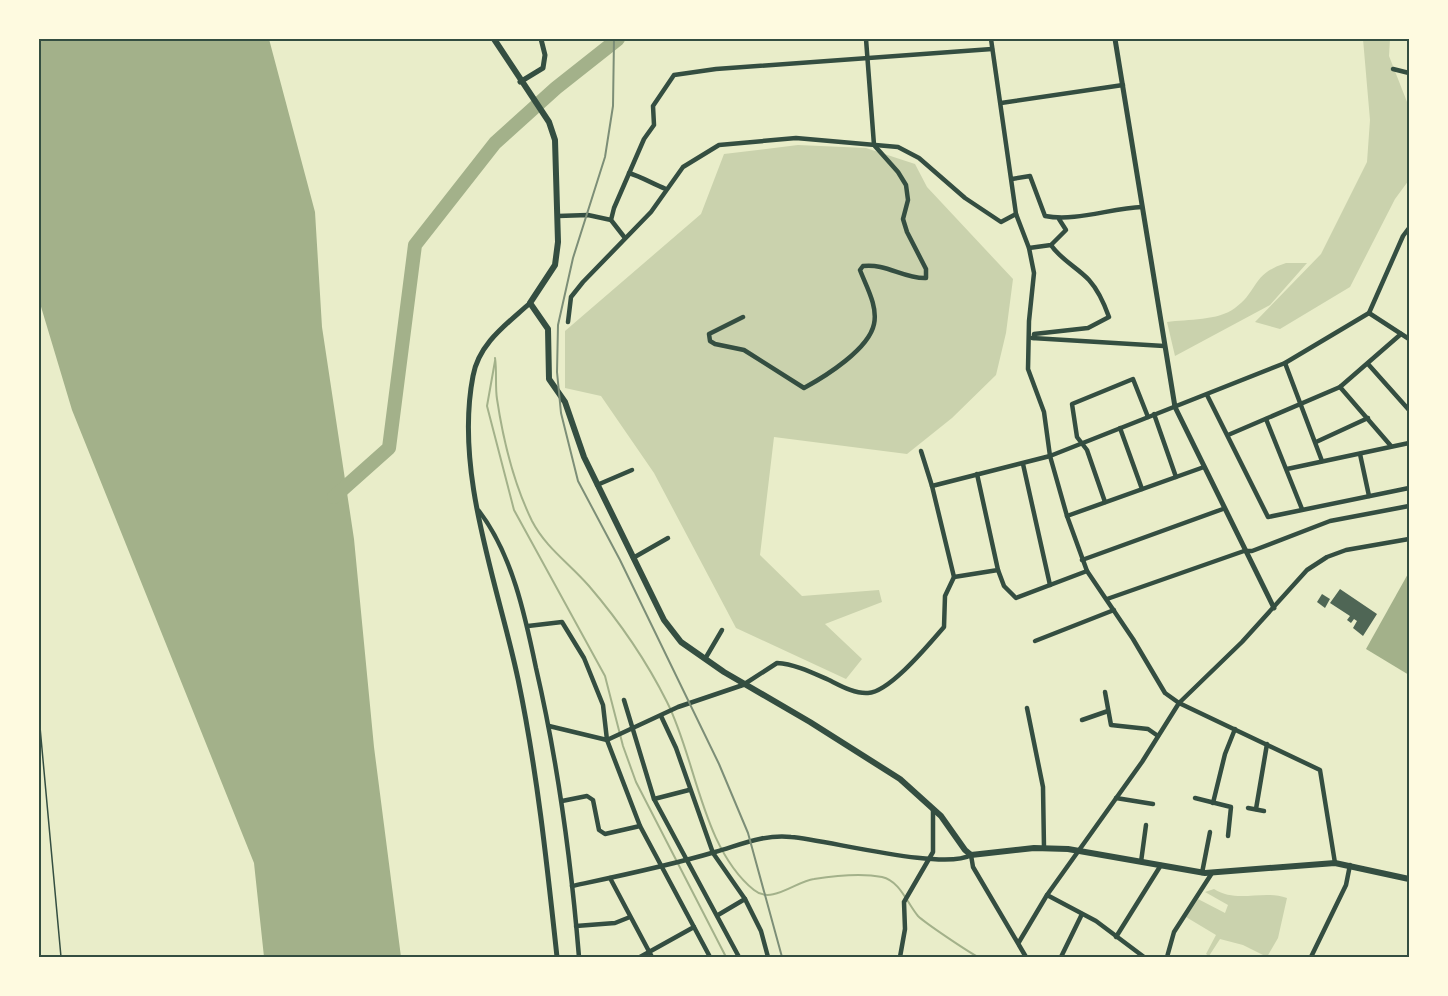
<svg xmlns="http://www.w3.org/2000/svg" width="1448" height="996" font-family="'DejaVu Sans',sans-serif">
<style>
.green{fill:#cad2ad}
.water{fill:#a3b18a}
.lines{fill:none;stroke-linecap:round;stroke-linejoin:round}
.stream{stroke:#a3b18a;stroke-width:2}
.river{stroke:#a3b18a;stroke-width:14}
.building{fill:#4f6655}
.path{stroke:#344e41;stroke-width:1.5}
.minor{stroke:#344e41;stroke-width:4.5}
.tertiary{stroke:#344e41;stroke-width:5}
.secondary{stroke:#344e41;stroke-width:6}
.rail{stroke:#7c8e77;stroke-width:2}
.neatline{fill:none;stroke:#344e41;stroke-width:2}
</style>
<rect width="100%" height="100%" fill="#e9edc9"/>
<g class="green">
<path d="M1363,39H1390L1389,56L1409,107V180L1395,199L1350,287L1280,329L1255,322L1321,254L1367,162L1370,120Z"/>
<path d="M798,145L866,148L915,164L927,187L1013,279L1006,333L996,375L952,418L907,454L774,437L760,555L802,596L879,590L882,602L825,624L862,659L846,679L736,628L654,473L601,396L565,388V331L701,214L724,154Z"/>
<path d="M1286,263H1307L1270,305L1175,356L1167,322C1188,319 1218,321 1235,308C1258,292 1251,274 1286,263Z"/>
<path d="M1214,889C1238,904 1262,889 1287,898L1278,938L1267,957L1243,945L1220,939L1209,956L1206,954L1216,935L1186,917L1198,899L1225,913L1228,905L1205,892Z"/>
</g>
<g class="water">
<path d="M39,39H269L315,212L322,327L354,539L374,747L401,957H264L254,863L72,410L39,300Z"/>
<path d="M1409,572V675L1366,649Z"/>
</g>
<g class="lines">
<g class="stream">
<path d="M495,358C497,372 495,386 497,399C503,439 514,484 532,521C546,548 569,563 589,586C619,621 646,660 667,702C696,759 702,848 754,890C772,905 796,881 814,879C833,876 862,873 882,877C900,881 907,903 918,916C925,923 967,951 978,957"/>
<path d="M495,361L487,406L514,510L605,676L623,746L636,782L726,957"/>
</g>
<path class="river" d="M334,497L389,448L415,245L495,143L556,88L618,39"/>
</g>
<g class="building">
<path d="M1340,589L1377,614L1363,636L1353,628L1357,621L1354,619L1351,623L1347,620L1350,616L1330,603Z"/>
<path d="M1322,594L1330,599L1325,608L1317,602Z"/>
</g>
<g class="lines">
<path class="path" d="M39,716L61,957"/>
<g class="minor">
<path d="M991,39L1016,214L1029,248L1034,273L1029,321L1028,369L1044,412L1050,456L1067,516L1087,571L1133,639L1165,693L1179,703L1320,770L1335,863"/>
<path d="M1393,69L1409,73"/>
<path d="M1001,103L1123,85"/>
<path d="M629,173C642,177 653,184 666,189"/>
<path d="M1012,179L1030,176L1045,216C1076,222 1111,208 1142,207"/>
<path d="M558,216L588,215L611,220"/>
<path d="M625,238L611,220L614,208L644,139L654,125L653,106L674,75L716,69L992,49"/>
<path d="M1029,248L1051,245L1066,230L1059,219"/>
<path d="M1369,313L1409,339"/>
<path d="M743,317L709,334L710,341L715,344L744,350L804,388C826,376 869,349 874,324C878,306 866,286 860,270L863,266C886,263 904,279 926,278V269L907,232L903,219L908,200L906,185L898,172L874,145L866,39"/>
<path d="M568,322L571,297L583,282L651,212L683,167L719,145L796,138L898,147L919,158L965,198L1001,222L1016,214"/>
<path d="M1032,338L1164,346"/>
<path d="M1034,338V334L1088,328L1109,317C1104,303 1099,291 1089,280C1078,268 1060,259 1051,245"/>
<path d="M1285,363L1322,461"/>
<path d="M1368,364L1409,410"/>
<path d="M1340,387L1391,446"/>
<path d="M1207,395L1268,517L1409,488"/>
<path d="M1154,414L1176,477"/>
<path d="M1266,419L1302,509"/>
<path d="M1120,428L1142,489"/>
<path d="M1228,435L1340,387L1401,334"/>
<path d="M1316,442L1368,418"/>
<path d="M921,451L932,486"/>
<path d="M1360,454L1369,496"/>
<path d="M1023,464L1050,585"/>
<path d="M1287,469L1409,443"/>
<path d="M597,485L632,470"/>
<path d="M1105,502L1087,450L1077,437L1072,404L1133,379L1148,417"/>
<path d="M479,511C512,554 525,615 536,668C558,763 571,860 579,957"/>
<path d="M1067,516L1204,467"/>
<path d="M633,558L668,538"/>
<path d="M1082,560L1223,509"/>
<path d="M998,570L1004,586L1016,598L1087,571"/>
<path d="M954,577L998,570L977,474"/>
<path d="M1107,599L1244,551H1252L1330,521L1409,506"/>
<path d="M528,626L562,622L584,658L603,705L607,740L640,826L710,957"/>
<path d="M1035,641L1114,610"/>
<path d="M705,659L722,630"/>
<path d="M1105,692L1111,725L1148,729L1158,736"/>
<path d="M624,700L654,799L739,957"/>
<path d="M1027,708L1043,787L1044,848"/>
<path d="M661,716L676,748L713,853L745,899L761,931L768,957"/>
<path d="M1082,720L1108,711"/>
<path d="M549,726L607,740L678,707L743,685L777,663C795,664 813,673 829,680C841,686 855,694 868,693C890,692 930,643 944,627L945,596L954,577L932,486L1050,456L1285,363L1369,313L1403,236L1409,228"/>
<path d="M1116,798L1153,804"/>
<path d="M1195,798L1231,807L1228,836"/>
<path d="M654,799L689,790"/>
<path d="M562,801L587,796L593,800L599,830L605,834L640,826"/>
<path d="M1213,803L1225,754L1235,729"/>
<path d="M1248,808L1264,811"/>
<path d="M1256,809L1267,744"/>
<path d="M1141,862L1146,825"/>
<path d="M1202,873L1210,832"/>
<path d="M610,878L652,957"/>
<path d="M572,886C619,876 668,866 715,852C740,845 764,834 791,837C828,840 944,871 971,855L973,867L1026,957"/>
<path d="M1047,895L1096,921L1144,957"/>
<path d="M718,915L745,899"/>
<path d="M576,926L615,923L630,917"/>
<path d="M1116,937L1161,865"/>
<path d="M1019,942L1047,895L1142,762L1179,703L1242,642L1307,570L1327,557L1346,550L1409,539"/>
<path d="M640,957L694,927"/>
<path d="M900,957L905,929L904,902L933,852V809"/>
<path d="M1061,957L1082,914"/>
<path d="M1167,957L1174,932L1212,873"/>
<path d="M1311,957L1346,885L1350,865"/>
</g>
<g class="tertiary">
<path d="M1115,39L1175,407L1274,608"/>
<path d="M520,82L543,68L545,55L541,39"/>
<path d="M530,303C507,324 479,343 473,376C454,474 498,584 518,679C537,770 547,864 557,957"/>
</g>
<path class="secondary" d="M494,39L549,122L555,140L558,242L555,265L530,303L548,329L549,379L565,402L584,457L664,620L681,642L724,672L810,722L900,779L941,816L965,850L971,855L1034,848L1068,849L1205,873L1335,863L1409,879"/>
<path class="rail" d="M614,39L613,106L605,157L573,258L558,325L557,372L561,413L578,481L620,560L719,764L748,833L782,957"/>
</g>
<rect width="1448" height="996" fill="none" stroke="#fefae0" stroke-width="81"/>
<rect x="40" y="40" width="1368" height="916" class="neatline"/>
</svg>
